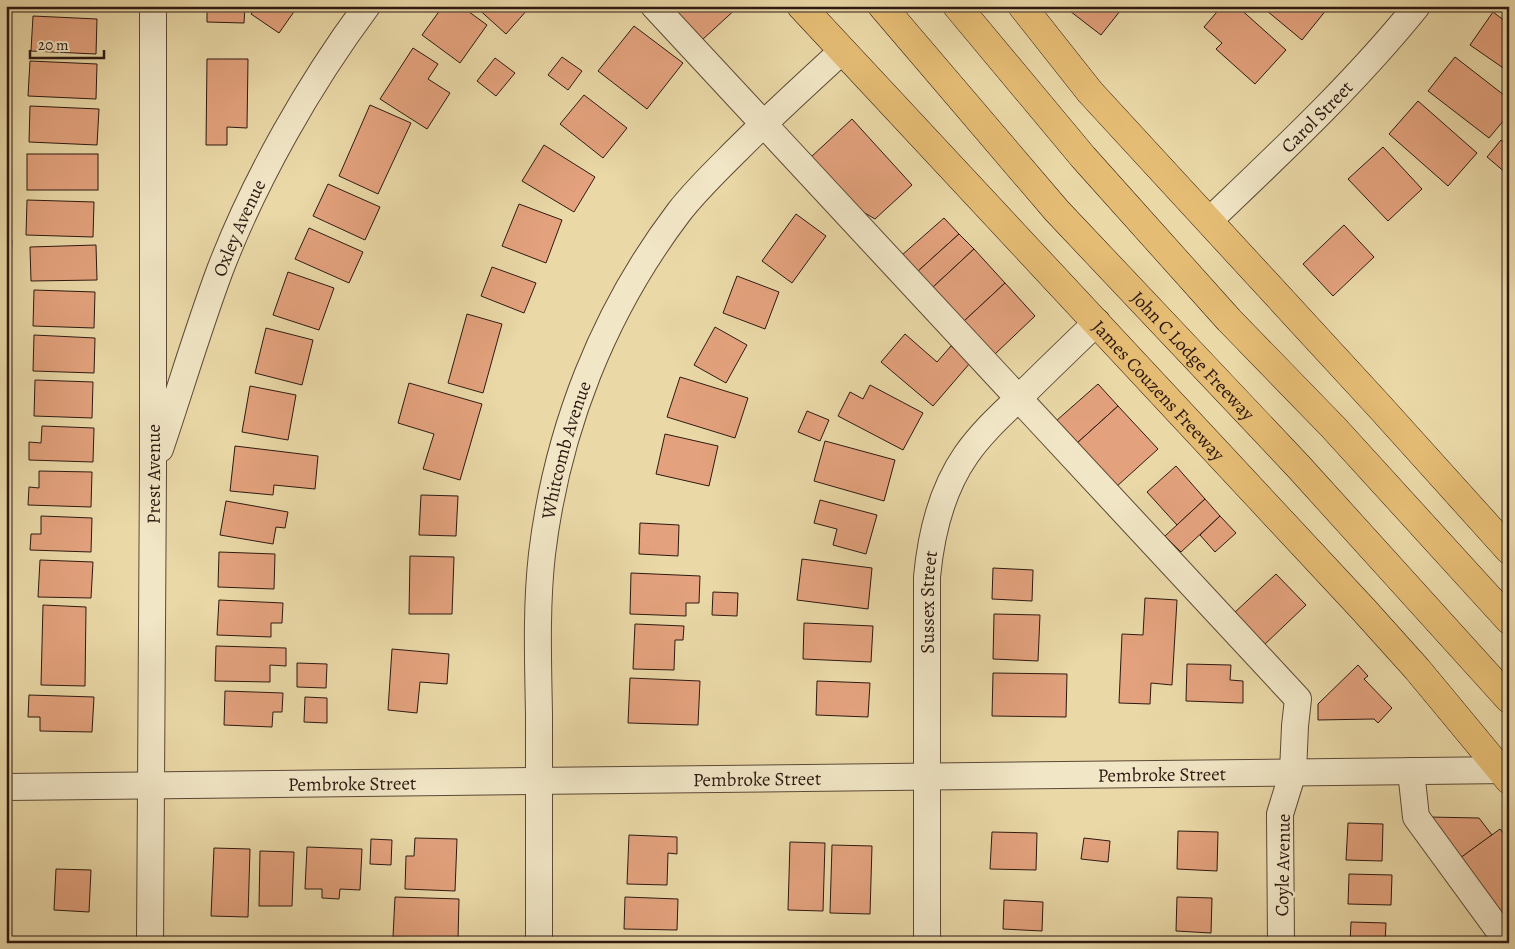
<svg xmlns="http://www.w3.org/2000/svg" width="1515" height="949" font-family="Alegreya,serif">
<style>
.building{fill:#e3a27d;stroke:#2d1911}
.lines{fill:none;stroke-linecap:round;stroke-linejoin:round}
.minor-casing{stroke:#5c4936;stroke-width:28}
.major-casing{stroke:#2d1911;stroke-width:29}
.highway-casing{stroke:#2d1911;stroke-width:29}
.minor{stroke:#f1e6c6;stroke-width:26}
.major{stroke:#e5bc74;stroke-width:28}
.highway{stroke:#e5bc74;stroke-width:28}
.labels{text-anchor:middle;stroke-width:5;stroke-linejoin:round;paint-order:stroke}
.street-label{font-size:19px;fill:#2d1911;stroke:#f1e6c6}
</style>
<rect width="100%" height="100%" fill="#ead8a7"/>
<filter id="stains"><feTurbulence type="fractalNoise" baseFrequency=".004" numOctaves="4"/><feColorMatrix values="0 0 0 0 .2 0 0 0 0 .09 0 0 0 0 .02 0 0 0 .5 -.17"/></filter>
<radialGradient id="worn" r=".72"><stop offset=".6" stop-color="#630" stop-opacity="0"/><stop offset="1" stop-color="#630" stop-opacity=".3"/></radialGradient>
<g class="building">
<path d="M32,6H96V9Z"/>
<path d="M207,6H245L244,23L207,22Z"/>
<path d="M257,6H298L279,33L251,14Z"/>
<path d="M443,6H461L487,25L460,63L422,35Z"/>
<path d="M475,6H524L528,9L506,34Z"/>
<path d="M672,6H739L702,40Z"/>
<path d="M1068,6H1124L1101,35L1066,8Z"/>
<path d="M1222,6H1237L1286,50L1255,84L1216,49L1222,43L1204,27Z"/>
<path d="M1261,6H1324L1327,9L1302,40Z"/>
<path d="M1493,12L1509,24V72L1470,45Z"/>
<path d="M33,16L97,19L96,54L31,51Z"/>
<path d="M634,26L683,63L647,109L598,71Z"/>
<path d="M413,48L438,64L428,79L450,93L427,129L380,99Z"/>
<path d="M562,57L582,71L568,90L548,75Z"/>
<path d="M1455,57L1509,99V114L1489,138L1428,91Z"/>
<path d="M495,58L515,73L496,96L477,81Z"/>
<path d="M207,59H248L247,128L227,127V145H206Z"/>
<path d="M30,61L97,64L96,99L28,96Z"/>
<path d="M584,95L627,128L603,158L560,124Z"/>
<path d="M1418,101L1477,153L1448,186L1389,134Z"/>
<path d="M370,105L411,123L378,194L339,176Z"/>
<path d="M30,106L99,109L97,145L29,142Z"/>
<path d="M852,119L912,185L875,219L858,209L811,157Z"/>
<path d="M1501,140L1509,147V170L1506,173L1487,157Z"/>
<path d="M544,145L595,177L574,212L522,181Z"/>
<path d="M1383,147L1422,189L1388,221L1348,179Z"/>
<rect x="27" y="154" width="71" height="36"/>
<path d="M328,184L380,207L365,240L313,216Z"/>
<path d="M27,200L94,202L93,237L26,235Z"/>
<path d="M519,204L562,220L546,263L502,246Z"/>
<path d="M796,214L826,236L792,283L762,261Z"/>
<path d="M944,218L959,234L917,272L902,255Z"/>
<path d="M1344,225L1374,257L1333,296L1303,264Z"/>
<path d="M309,228L363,252L349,283L295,259Z"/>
<path d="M959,234L974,249L932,288L917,272Z"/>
<path d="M6,239L12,240L11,264H6Z"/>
<path d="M96,245L97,280L31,281L30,247Z"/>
<path d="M974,249L1005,283L963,322L932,288Z"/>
<path d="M492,267L536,283L524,313L481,296Z"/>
<path d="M288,272L334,288L319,330L273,315Z"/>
<path d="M737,276L779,292L765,329L723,313Z"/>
<path d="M1005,283L1035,316L994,355L963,322Z"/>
<path d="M34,290L95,292L94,328L33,326Z"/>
<path d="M467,314L502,324L483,393L448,383Z"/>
<path d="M715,327L747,345L726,383L694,365Z"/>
<path d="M266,328L313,340L302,385L255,373Z"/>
<path d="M905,334L937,362L951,346L970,363L933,406L881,362Z"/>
<path d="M34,335L95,338L94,373L33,371Z"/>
<path d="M680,377L748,398L735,438L667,417Z"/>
<path d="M35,380L93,382L92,418L34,416Z"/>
<path d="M409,383L482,404L460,480L423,469L434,434L398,423Z"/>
<path d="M1098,384L1118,406L1076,444L1056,421Z"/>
<path d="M870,385L923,413L903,450L838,416L850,392L863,399Z"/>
<path d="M250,386L296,395L288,440L242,432Z"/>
<path d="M1118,406L1158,449L1116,487L1076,444Z"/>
<path d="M807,411L829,420L820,441L798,432Z"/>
<path d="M42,426L94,428L93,462L29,460V442L41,443Z"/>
<path d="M665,434L718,446L709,486L656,474Z"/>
<path d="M825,441L895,460L884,501L814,481Z"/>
<path d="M235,446L318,456L315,489L274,485L273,495L230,491Z"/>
<path d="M1176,466L1205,499L1177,525L1147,492Z"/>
<path d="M39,471L92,472L91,507L28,505L29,487L39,488Z"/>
<path d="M421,495L458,496L456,536L419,535Z"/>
<path d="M1205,499L1220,516L1181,552L1165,536Z"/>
<path d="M820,500L877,515L866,554L833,545L837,529L814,523Z"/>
<path d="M226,501L288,512L285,528L276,527L273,544L220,535Z"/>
<path d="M41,516L92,518L91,552L30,550L31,534H41Z"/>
<path d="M1220,516L1236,533L1215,552L1200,535Z"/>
<path d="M640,523L679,525L678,556L639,554Z"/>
<path d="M219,552L275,554L274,589L218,587Z"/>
<path d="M410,556L454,557L452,614H409Z"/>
<path d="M802,559L872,568L868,609L797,600Z"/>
<path d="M40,560L93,562L91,598L38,597Z"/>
<path d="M993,568L1033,570L1032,601L992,599Z"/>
<path d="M631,573L700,576L699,603H686V616L630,614Z"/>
<path d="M1276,574L1306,605L1263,646L1233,614Z"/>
<path d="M713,592L738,593L737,616L712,615Z"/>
<path d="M1145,598L1177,600L1172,685L1151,683L1150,704L1119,703L1122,634L1143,635Z"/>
<path d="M219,600L283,603L282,623H271V637L217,635Z"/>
<path d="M43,605L86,607L85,686L41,685Z"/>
<path d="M994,614L1040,615L1038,661L993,659Z"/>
<path d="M804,623L873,626L871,662L803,659Z"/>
<path d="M635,624L684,626L683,640H675L674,670L633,669Z"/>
<path d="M216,646L286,648V666L270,665V682L215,681Z"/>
<path d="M392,649L449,654L447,684L420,682L417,713L388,710Z"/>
<path d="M297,663L327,664L326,688L297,687Z"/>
<path d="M1187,664L1231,665L1230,680L1243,681V703L1186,701Z"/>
<path d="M1358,665L1368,676L1364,679L1392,708L1378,723L1374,719L1318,720V704Z"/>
<path d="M993,673L1067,674L1066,717L992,716Z"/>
<path d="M630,678L700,681L698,725L628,723Z"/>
<path d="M817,681L870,683L868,717L816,715Z"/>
<path d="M225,691L283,693L282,712H273L272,727L224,725Z"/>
<path d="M29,695L94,697L92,732L40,731V717H28Z"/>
<path d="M305,697L327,698V723L304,722Z"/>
<path d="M1429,817L1479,818L1492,835L1456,861Z"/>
<path d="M1348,823L1383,824L1382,861L1346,860Z"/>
<path d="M1500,829L1507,838L1509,837V934L1456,861Z"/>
<path d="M1178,831L1218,832L1217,871L1177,869Z"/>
<path d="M992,832L1037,833L1036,870L990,869Z"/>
<path d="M629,835L677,837V854L668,853L667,885L627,884Z"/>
<path d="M415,838L457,839L455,891L405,889L406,856H414Z"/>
<path d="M1084,838L1110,841L1108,862L1081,859Z"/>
<path d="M371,839L392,840L391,865L370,864Z"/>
<path d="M790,842L825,843L823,911L788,910Z"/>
<path d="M832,845L872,846L870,914L830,913Z"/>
<path d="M307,847L362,849L360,890L340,889L339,899L322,898V889H305Z"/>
<path d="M214,848L250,849L248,917L211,916Z"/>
<path d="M260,851L294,852L292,906H259Z"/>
<path d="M56,869L91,870L89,912L54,910Z"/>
<path d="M1349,874L1392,875L1391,905L1348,904Z"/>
<path d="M395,897L459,899L458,939L393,937Z"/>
<path d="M625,897L678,899L677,930L624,929Z"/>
<path d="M1177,897L1212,898L1211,933L1176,931Z"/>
<path d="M1004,900L1043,902L1042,931L1003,929Z"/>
<path d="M1351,922L1386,923L1385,943H1350Z"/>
</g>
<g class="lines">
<defs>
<g id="minor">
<path d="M654,6L1298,699L1295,726L1293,772L1280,814L1281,943"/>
<path id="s1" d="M1209,221C1281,152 1354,84 1417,6"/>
<path id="s2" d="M160,449C180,390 198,329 220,270C255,179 309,84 367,6"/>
<path d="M1411,771L1416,817L1508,943"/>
<path id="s3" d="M6,787L1509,770"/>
<path id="s4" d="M150,943L153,469V6"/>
<path id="s5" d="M539,943C539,866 539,790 539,714C538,661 536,607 542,554C557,430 603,312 679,212C696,190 717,170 737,150C771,116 806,84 842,51"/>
<path id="s6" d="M927,943V577C931,534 941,491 966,455C982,432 1003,413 1023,394C1047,370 1072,346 1097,322"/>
</g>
<g id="major">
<path id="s7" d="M801,6L1363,609L1417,669L1509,780"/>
<path d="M1022,6L1090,92L1380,407L1509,550"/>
</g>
<g id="highway">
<path id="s8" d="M882,6L1057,211L1298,466L1509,699"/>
<path d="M957,6L1083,157L1229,320L1333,427L1509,620"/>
</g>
</defs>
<use href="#minor" class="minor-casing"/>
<use href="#major" class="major-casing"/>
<use href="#highway" class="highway-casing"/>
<use href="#minor" class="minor"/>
<use href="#major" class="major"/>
<use href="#highway" class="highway"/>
</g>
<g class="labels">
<g class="street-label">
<text dy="7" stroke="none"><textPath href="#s1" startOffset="150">Carol Street</textPath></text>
<text dy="7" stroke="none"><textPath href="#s2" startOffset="235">Oxley Avenue</textPath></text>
<text dy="7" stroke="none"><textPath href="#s8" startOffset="468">John C Lodge Freeway</textPath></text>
<text dy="7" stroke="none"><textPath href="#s7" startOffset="525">James Couzens Freeway</textPath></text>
<text dy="7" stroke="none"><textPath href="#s5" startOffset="496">Whitcomb Avenue</textPath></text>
<text dy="7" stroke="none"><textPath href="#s4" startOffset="469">Prest Avenue</textPath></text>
<text dy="7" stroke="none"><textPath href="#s6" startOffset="341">Sussex Street</textPath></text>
<text dy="7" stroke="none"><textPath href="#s3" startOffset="1156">Pembroke Street</textPath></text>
<text dy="7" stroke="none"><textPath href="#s3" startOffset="751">Pembroke Street</textPath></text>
<text dy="7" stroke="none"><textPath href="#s3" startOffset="346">Pembroke Street</textPath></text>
<text transform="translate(1282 865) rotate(-89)" y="7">Coyle Avenue</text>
</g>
</g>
<rect width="1515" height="949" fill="none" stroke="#ead8a7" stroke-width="25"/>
<rect x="8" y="8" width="1500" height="934" fill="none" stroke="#2d1911" stroke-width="2.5"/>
<rect x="12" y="12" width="1490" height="924" fill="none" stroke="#2d1911"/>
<path d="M30 50v8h74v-8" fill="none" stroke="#2d1911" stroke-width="2.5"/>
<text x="38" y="50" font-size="15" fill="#2d1911" stroke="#f1e6c6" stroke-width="4" paint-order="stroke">20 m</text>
<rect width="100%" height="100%" filter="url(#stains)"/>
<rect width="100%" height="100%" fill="url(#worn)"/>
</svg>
